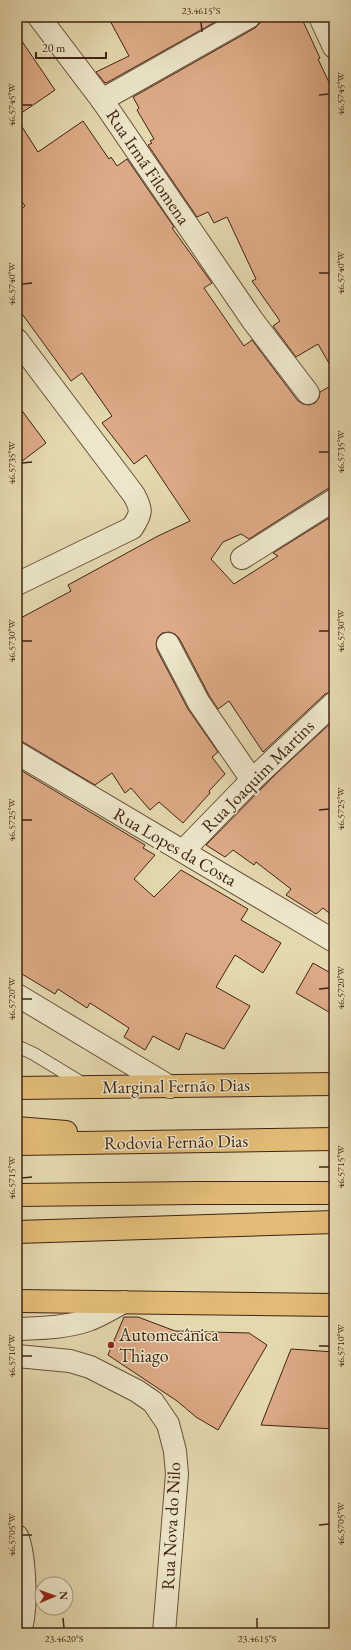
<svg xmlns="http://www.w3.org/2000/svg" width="351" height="1650" font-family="'EB Garamond',serif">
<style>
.building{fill:#dcaa86;stroke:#412314}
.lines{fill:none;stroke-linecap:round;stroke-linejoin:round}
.lane-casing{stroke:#6a503a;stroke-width:14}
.street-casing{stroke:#6a503a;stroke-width:24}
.primary-casing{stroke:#412314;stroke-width:24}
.highway-casing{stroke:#412314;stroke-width:24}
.lane{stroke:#ede6ca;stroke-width:12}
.street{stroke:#ede6ca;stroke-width:22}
.primary{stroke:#e2bc77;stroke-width:22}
.highway{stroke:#e2bc77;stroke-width:22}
.ticks{fill:none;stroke:#412314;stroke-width:1.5}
.poi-dot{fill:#8f2418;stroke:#ede6ca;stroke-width:1.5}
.labels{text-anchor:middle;stroke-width:3;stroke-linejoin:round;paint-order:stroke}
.street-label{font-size:18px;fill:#412314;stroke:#ede6ca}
.poi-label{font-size:18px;fill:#412314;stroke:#ede6ca;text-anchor:start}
.neatline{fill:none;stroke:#412314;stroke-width:1.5}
.ticks-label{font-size:10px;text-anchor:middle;fill:#412314}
</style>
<rect width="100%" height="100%" fill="#e4d8ae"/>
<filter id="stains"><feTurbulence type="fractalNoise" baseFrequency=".005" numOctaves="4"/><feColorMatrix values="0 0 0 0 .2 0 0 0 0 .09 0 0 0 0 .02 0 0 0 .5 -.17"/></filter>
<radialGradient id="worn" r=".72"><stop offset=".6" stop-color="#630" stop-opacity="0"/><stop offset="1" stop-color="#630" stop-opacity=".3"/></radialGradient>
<g class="building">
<path d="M108,17H224L108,82L105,83L96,72L129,56Z"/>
<path d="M261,17H301L320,58L318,59L334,93V372L318,344L296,357L273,326L280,321L252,281L256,279L227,217L214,223L208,212L197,217L148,145L152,143L150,141L154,139L137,110L139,108L133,97L255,28L260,23Z"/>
<path d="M17,34L55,90L17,116Z"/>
<path d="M17,119L38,152L83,121L109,159L111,157L117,166L127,159L174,227L172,228L212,283L204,288L244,346L252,340L298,401L303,404L309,405L315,403L319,398L320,392L334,384V488L327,489L249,539L241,534L223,542L211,559L234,584L278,556L273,553L334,515V691L325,694L263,752L229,701L218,709L210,697L179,638L175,634L169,632L162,633L158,637L156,643L157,650L188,709L218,752L212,757L225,774L209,791L210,793L183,823L159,802L150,810L131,788L125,793L112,773L95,785L23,742L17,741V620L71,591L68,585L158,536L190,521L146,455L134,464L102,423L112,416L82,373L71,381L17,307V212L25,206L17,195Z"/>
<path d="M17,404L46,443L17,465Z"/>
<path d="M334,720V917L323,908L316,914L286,895L291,889L256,862L254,865L233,850L225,857L206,845L277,773Z"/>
<path d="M17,768L145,845L143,848L155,855L134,879L154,897L181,870L248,909L241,920L281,943L263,973L235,955L216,987L250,1006L224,1049L186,1033L179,1050L153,1036L145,1050L124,1037L129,1028L90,1003L87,1008L58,989L55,994L17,971Z"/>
<path d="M313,963L334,975V1015L296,993Z"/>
<path d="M124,1317H138L175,1331L249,1333L267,1345L218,1430L196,1417L177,1401L108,1355Z"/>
<path d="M291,1349L334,1352V1429L261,1425Z"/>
</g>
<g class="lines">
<defs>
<path id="lane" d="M17,1046L34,1054L85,1085"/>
<g id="street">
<path d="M39,17L102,100L253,321L308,393"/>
<path d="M320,17L334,47"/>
<path d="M102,100L249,17"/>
<path d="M17,340L134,495C142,510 142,513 132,528L17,584"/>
<path d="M242,558L334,500"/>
<path d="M168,644L199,703L252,780"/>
<path d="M17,753L334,941"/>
<path d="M183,851L252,780L334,703"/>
<path d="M17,995L170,1087"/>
<path d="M17,1329C41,1328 65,1328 88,1320C100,1316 112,1308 124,1302"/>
<path d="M17,1356L70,1361L90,1367L137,1391L153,1402L168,1424L175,1451L177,1474L164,1633"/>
<path d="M17,1536C25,1555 28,1614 19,1633"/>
</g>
<g id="primary">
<path d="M17,1088L334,1084"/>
<path d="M17,1301L334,1305"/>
</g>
<g id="highway">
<path d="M17,1128L66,1132"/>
<path d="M17,1144L334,1139"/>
<path d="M17,1195L196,1193H334"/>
<path d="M17,1232L334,1222"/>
</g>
</defs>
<use href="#lane" class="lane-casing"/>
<use href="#street" class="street-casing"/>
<use href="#primary" class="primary-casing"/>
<use href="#highway" class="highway-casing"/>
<use href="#lane" class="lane"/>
<use href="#street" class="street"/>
<use href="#primary" class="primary"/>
<use href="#highway" class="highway"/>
</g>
<path class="ticks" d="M201,22L202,32M319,95L329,94M22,105H32M319,273H329M22,284L32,283M319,452H329M22,463L32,462M319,631H329M22,641H32M319,810L329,809M22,820H32M319,989L329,988M22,999H32M319,1167H329M22,1178L32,1177M319,1346H329M22,1356H32M319,1525L329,1524M22,1535H32M63,1618L64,1628M257,1618V1628"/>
<circle class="poi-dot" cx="111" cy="1345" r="4"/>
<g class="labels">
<g class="street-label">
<text transform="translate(148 167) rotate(56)" y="6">Rua Irmã Filomena</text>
<text transform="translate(258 776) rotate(-45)" y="6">Rua Joaquim Martins</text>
<text transform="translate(175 847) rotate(30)" y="6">Rua Lopes da Costa</text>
<text transform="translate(176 1086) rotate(-1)" y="6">Marginal Fernão Dias</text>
<text transform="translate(176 1142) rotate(-1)" y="6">Rodovia Fernão Dias</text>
<text transform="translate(171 1526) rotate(-87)" y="6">Rua Nova do Nilo</text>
</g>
<g class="poi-label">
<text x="119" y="1341">Automecânica<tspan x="119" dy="21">Thiago</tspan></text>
</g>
</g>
<rect width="351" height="1650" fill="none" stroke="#e4d8ae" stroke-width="44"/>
<g transform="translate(54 1596) rotate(88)"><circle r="19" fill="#ede6ca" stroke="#a89881"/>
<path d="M0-3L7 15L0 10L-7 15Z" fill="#8f2418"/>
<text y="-6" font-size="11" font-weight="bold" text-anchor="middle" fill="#412314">N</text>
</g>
<path d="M36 52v6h70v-6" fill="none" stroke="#412314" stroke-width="2"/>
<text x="42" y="52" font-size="12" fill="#412314" stroke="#ede6ca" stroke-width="3" paint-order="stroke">20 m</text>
<rect x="22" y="22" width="307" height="1606" class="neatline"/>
<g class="ticks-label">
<text x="201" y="14">23.4615°S</text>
<text transform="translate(340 94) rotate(-90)" y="4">46.5745°W</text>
<text transform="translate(11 105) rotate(-90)" y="4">46.5745°W</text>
<text transform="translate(340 273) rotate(-90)" y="4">46.5740°W</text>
<text transform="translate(11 284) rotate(-90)" y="4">46.5740°W</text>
<text transform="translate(340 452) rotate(-90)" y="4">46.5735°W</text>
<text transform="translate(11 463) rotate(-90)" y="4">46.5735°W</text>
<text transform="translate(340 631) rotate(-90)" y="4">46.5730°W</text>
<text transform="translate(11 641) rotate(-90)" y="4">46.5730°W</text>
<text transform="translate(340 809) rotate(-90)" y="4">46.5725°W</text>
<text transform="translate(11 820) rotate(-90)" y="4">46.5725°W</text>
<text transform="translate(340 988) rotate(-90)" y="4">46.5720°W</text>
<text transform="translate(11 999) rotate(-90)" y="4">46.5720°W</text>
<text transform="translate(340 1167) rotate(-90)" y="4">46.5715°W</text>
<text transform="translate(11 1178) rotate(-90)" y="4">46.5715°W</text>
<text transform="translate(340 1346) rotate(-90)" y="4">46.5710°W</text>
<text transform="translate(11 1356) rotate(-90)" y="4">46.5710°W</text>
<text transform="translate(340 1524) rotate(-90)" y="4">46.5705°W</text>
<text transform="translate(11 1535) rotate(-90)" y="4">46.5705°W</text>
<text x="64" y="1642">23.4620°S</text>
<text x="257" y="1642">23.4615°S</text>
</g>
<rect width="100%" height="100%" filter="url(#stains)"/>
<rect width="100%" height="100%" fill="url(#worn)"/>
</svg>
